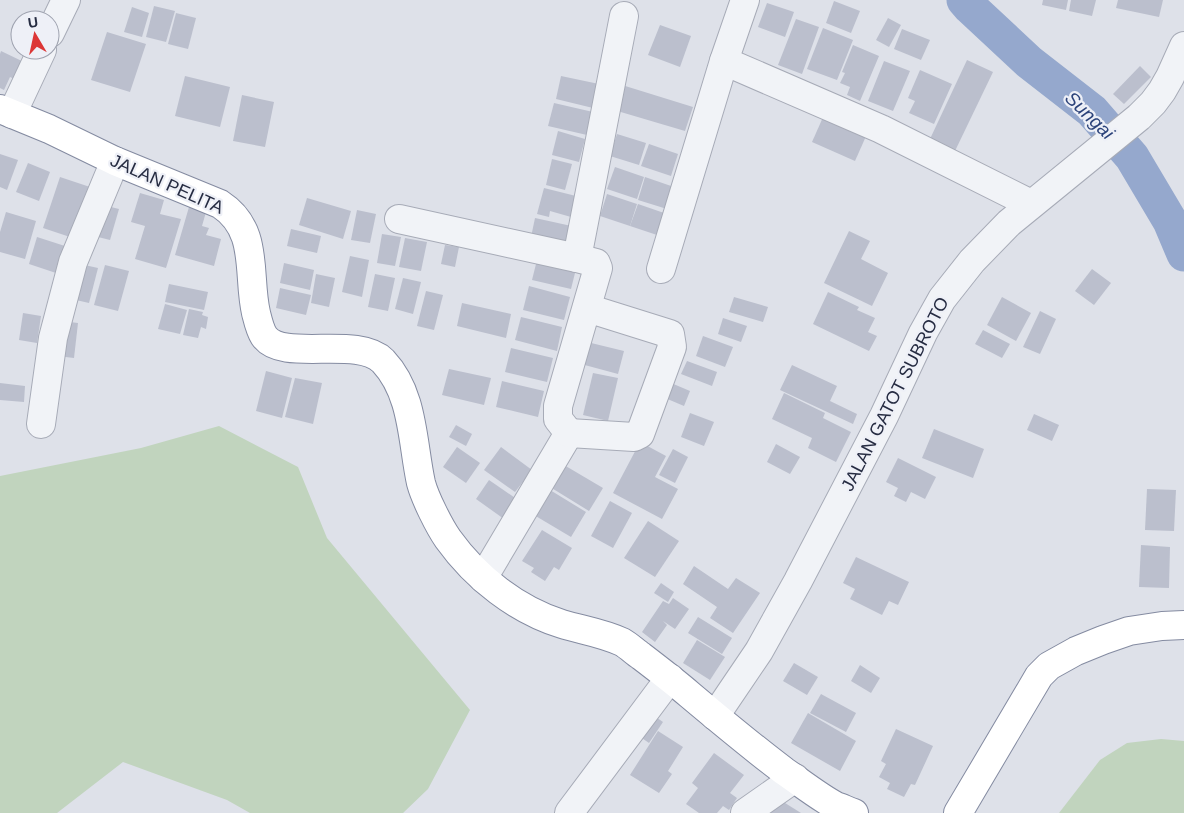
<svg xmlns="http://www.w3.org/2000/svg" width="1184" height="813" font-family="Arial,sans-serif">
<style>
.green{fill:#c1d4be}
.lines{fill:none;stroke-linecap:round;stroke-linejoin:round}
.river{stroke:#95a8cd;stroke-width:35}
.building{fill:#bbbfcd}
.minor-casing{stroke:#a7abb7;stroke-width:30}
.highway-casing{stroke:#848ba1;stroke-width:30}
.minor{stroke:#f1f3f7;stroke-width:28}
.highway{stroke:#fff;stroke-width:28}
.labels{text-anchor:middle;stroke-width:4.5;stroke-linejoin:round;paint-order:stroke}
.street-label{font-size:18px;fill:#262c42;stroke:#eef0f7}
.water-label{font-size:19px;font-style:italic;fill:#2c437a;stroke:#eef0f7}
</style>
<rect width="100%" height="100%" fill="#dee1e9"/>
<g class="green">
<path d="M219,426L298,467L327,538L470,710L428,789L403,813H250L227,800L123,762L57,813H0V476L141,448Z"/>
<path d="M1161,739L1184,741V813H1059L1100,760L1127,743Z"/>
</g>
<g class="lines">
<path class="river" d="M964,0L970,7L1029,62L1092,111L1132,157L1170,221L1184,254"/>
</g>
<g class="building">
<path d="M1043,0H1068L1066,10L1042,5Z"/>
<path d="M1071,0H1096L1092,16L1069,11Z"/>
<path d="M1118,0H1163L1159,17L1116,8Z"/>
<path d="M834,1L860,11L851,33L826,23Z"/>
<path d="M767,3L794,12L785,37L758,27Z"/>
<path d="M154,6L175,11L166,42L146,37Z"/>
<path d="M132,7L149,13L142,37L124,32Z"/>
<path d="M176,13L196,18L188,49L168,44Z"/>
<path d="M888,18L901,25L889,47L876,40Z"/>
<path d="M796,19L819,27L802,74L778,65Z"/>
<path d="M660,25L691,36L680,67L648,55Z"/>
<path d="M823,28L853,40L837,80L807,69Z"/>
<path d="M902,29L930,40L921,60L894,49Z"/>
<path d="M107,32L146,44L130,92L91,80Z"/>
<path d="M853,45L879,56L860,101L847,95L850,87L840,83L845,73L842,72Z"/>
<path d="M1,51L28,64L19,81L10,77L4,90L0,88V54Z"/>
<path d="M967,60L993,72L955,151L930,139Z"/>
<path d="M884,61L910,71L893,111L868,101Z"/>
<path d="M1140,66L1151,77L1124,104L1113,94Z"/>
<path d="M920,70L952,84L934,124L909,113L915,101L908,98Z"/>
<path d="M185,76L230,87L220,127L175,116Z"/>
<path d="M561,76L599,84L593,108L556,99Z"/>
<path d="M622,85L693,107L685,131L614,110Z"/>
<path d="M242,95L274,102L265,147L233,141Z"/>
<path d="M554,103L593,112L587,135L548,126Z"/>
<path d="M824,115L867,134L855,161L812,142Z"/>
<path d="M558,131L585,139L579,162L552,155Z"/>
<path d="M617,134L646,143L639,165L610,156Z"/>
<path d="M649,144L678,154L671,176L641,166Z"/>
<path d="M0,154L18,160L7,190L0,187Z"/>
<path d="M552,159L572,164L565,190L546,185Z"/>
<path d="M28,163L50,172L39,201L16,192Z"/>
<path d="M615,167L644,177L637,199L607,189Z"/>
<path d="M60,177L90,187L73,238L43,228Z"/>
<path d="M645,177L674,187L667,209L638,200Z"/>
<path d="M544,188L576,196L571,217L550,211L549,217L537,214Z"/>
<path d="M140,193L164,200L160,214L181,219L166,268L135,259L145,226L131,222Z"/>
<path d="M607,194L637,204L630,226L600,216Z"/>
<path d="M307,198L351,211L343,239L299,225Z"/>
<path d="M99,204L119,209L110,240L90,235Z"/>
<path d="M638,204L667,214L660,236L630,226Z"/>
<path d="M189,207L206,212L202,226L209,228L206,235L221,239L214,266L175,255Z"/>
<path d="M357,210L376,214L370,243L351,240Z"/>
<path d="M6,212L36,221L25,259L0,252V232Z"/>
<path d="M535,218L576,227L570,251L530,242Z"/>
<path d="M291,229L321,236L317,253L287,246Z"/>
<path d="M849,231L870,241L861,259L888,273L872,306L824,283Z"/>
<path d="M382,234L401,237L395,266L377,263Z"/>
<path d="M37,237L68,247L59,274L29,264Z"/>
<path d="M405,238L427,242L421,271L399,267Z"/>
<path d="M445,245L459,247L455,267L441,264Z"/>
<path d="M350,256L369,260L362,297L342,292Z"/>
<path d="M538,256L577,265L571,289L532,280Z"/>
<path d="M71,262L98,268L89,303L63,297Z"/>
<path d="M284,263L314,270L310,290L280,283Z"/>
<path d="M105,265L129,271L118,311L94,305Z"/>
<path d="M1092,269L1111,283L1094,305L1075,291Z"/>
<path d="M316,274L335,278L329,307L311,303Z"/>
<path d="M375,274L395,278L388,311L368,307Z"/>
<path d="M403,278L421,282L413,314L395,309Z"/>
<path d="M169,284L208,292L204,310L165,302Z"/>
<path d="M529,286L570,297L564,320L523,310Z"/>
<path d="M280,288L311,295L306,315L276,308Z"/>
<path d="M426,291L443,295L434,330L417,326Z"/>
<path d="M828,292L859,307L857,310L875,318L868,332L877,336L869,351L813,324Z"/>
<path d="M734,297L768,307L763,322L729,312Z"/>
<path d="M1002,297L1031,313L1016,341L987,325Z"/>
<path d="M462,303L511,314L506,338L457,326Z"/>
<path d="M165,304L187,310L180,334L158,329Z"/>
<path d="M189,309L203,312L202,315L208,317L206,329L201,327L198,338L183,335Z"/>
<path d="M1040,311L1056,319L1040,354L1023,347Z"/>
<path d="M23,313L41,316L37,343L19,340Z"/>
<path d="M521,317L562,327L557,351L515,340Z"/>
<path d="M723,318L747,326L741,342L718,334Z"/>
<path d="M53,320L78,323L74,358L49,355Z"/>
<path d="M983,330L1010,344L1002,358L975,344Z"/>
<path d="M703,336L733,347L725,367L696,356Z"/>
<path d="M587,342L624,351L618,374L581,364Z"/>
<path d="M511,348L553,358L547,382L505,372Z"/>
<path d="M687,361L717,372L712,386L681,374Z"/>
<path d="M792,365L837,386L830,401L857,414L853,424L780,390Z"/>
<path d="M449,369L491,378L484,405L442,395Z"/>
<path d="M266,371L292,378L282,418L256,411Z"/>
<path d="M593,373L618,378L608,421L583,415Z"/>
<path d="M295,378L322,383L313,424L285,417Z"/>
<path d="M664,380L690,391L684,406L658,395Z"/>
<path d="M502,381L544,391L538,417L496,407Z"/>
<path d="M0,383L25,386L24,402L0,400Z"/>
<path d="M784,393L825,413L823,418L851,432L836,462L808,448L812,438L772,419Z"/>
<path d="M690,413L714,422L704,446L681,437Z"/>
<path d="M1034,414L1059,425L1052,441L1027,430Z"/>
<path d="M456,425L472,434L466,446L449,437Z"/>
<path d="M934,429L984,449L973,478L922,458Z"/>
<path d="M640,442L666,456L655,477L678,489L662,519L613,493Z"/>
<path d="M776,444L800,457L790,474L767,462Z"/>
<path d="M457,447L480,463L466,483L443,467Z"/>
<path d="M501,447L532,470L515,492L484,470Z"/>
<path d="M673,449L688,457L675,483L659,475Z"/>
<path d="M898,458L936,477L925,499L911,492L906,502L894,496L898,488L886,482Z"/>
<path d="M564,465L603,488L589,511L550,487Z"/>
<path d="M489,480L518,500L504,519L476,499Z"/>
<path d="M1147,489L1176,490L1174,531L1145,530Z"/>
<path d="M550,490L586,512L571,537L534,515Z"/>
<path d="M610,501L632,513L613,548L591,536Z"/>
<path d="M648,521L679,541L655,577L624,558Z"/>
<path d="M542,530L572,548L559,570L554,567L545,581L531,572L534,568L522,561Z"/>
<path d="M1141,545L1170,547L1169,588L1139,587Z"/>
<path d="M856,557L909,582L898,605L889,601L882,615L850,599L855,589L843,583Z"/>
<path d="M694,566L728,589L736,578L760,593L733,633L710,618L717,607L683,584Z"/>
<path d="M661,583L674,592L668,602L654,593Z"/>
<path d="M673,598L689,609L675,629L663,621L667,625L655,642L642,632L663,601L669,604Z"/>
<path d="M698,617L732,638L722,654L688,633Z"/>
<path d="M697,640L725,657L710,680L683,663Z"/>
<path d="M794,663L818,677L807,695L783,681Z"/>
<path d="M860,665L880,678L871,693L851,681Z"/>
<path d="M821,694L856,713L846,732L810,713Z"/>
<path d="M650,713L663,722L649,743L636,734Z"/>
<path d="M808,713L856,741L840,771L791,743Z"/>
<path d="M896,729L933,746L915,785L911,784L904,797L887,789L890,783L879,777L886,764L881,761Z"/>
<path d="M658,731L683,747L668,771L672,774L659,793L630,775Z"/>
<path d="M714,753L744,775L730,793L737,798L729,810L723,806L717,813H699L686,804L698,788L692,783Z"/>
<path d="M777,798L801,813H767Z"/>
</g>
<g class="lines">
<defs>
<g id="minor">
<path d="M50,33L66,0"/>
<path d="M724,61L881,129L1031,204"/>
<path d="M12,114L42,50"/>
<path d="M399,219L577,258L596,263L598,268L558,406V419L569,433L483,578"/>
<path d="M577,258L624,16"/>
<path d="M661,269L724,61L745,0"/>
<path d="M41,424L53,338L73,262L115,161"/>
<path d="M569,433L634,437L640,434L672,347L670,334L587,308"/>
<path d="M715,716L759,651L798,581L884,416L923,333L942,299L972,261L1009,223L1139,117L1153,103L1162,91L1170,77L1184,46"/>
<path d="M569,813L670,678"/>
<path d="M745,813L795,778"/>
</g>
<g id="highway">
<path d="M0,109L49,129L115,161L220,204C260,230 247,274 256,313C258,321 260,330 264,336C282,363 357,335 383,361C414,394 412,442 421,483C425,498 439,526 448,539C476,578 517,610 562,624C582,630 603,633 622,642C629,646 635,652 641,656C658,669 675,682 690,695C721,721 752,747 784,771C800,782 819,797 836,806C842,808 848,811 854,813"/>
<path d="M958,813L1039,676L1049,666L1076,651L1103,640L1129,631L1162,626L1184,625"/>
</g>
</defs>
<use href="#minor" class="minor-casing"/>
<use href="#highway" class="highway-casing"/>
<use href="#minor" class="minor"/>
<use href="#highway" class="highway"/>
</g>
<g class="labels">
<g class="street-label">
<text transform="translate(167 184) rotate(24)" y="6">JALAN PELITA</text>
<text transform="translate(895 394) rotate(-63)" y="6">JALAN GATOT SUBROTO</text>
</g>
<g class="water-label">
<text transform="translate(1090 115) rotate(44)" y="7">Sungai</text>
</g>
</g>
<g transform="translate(35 35) rotate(351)"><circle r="24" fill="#eef0f7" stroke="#9ea2af"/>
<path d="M0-4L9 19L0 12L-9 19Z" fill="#dc3636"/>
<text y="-8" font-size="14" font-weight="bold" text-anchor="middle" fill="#262c42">U</text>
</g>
</svg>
